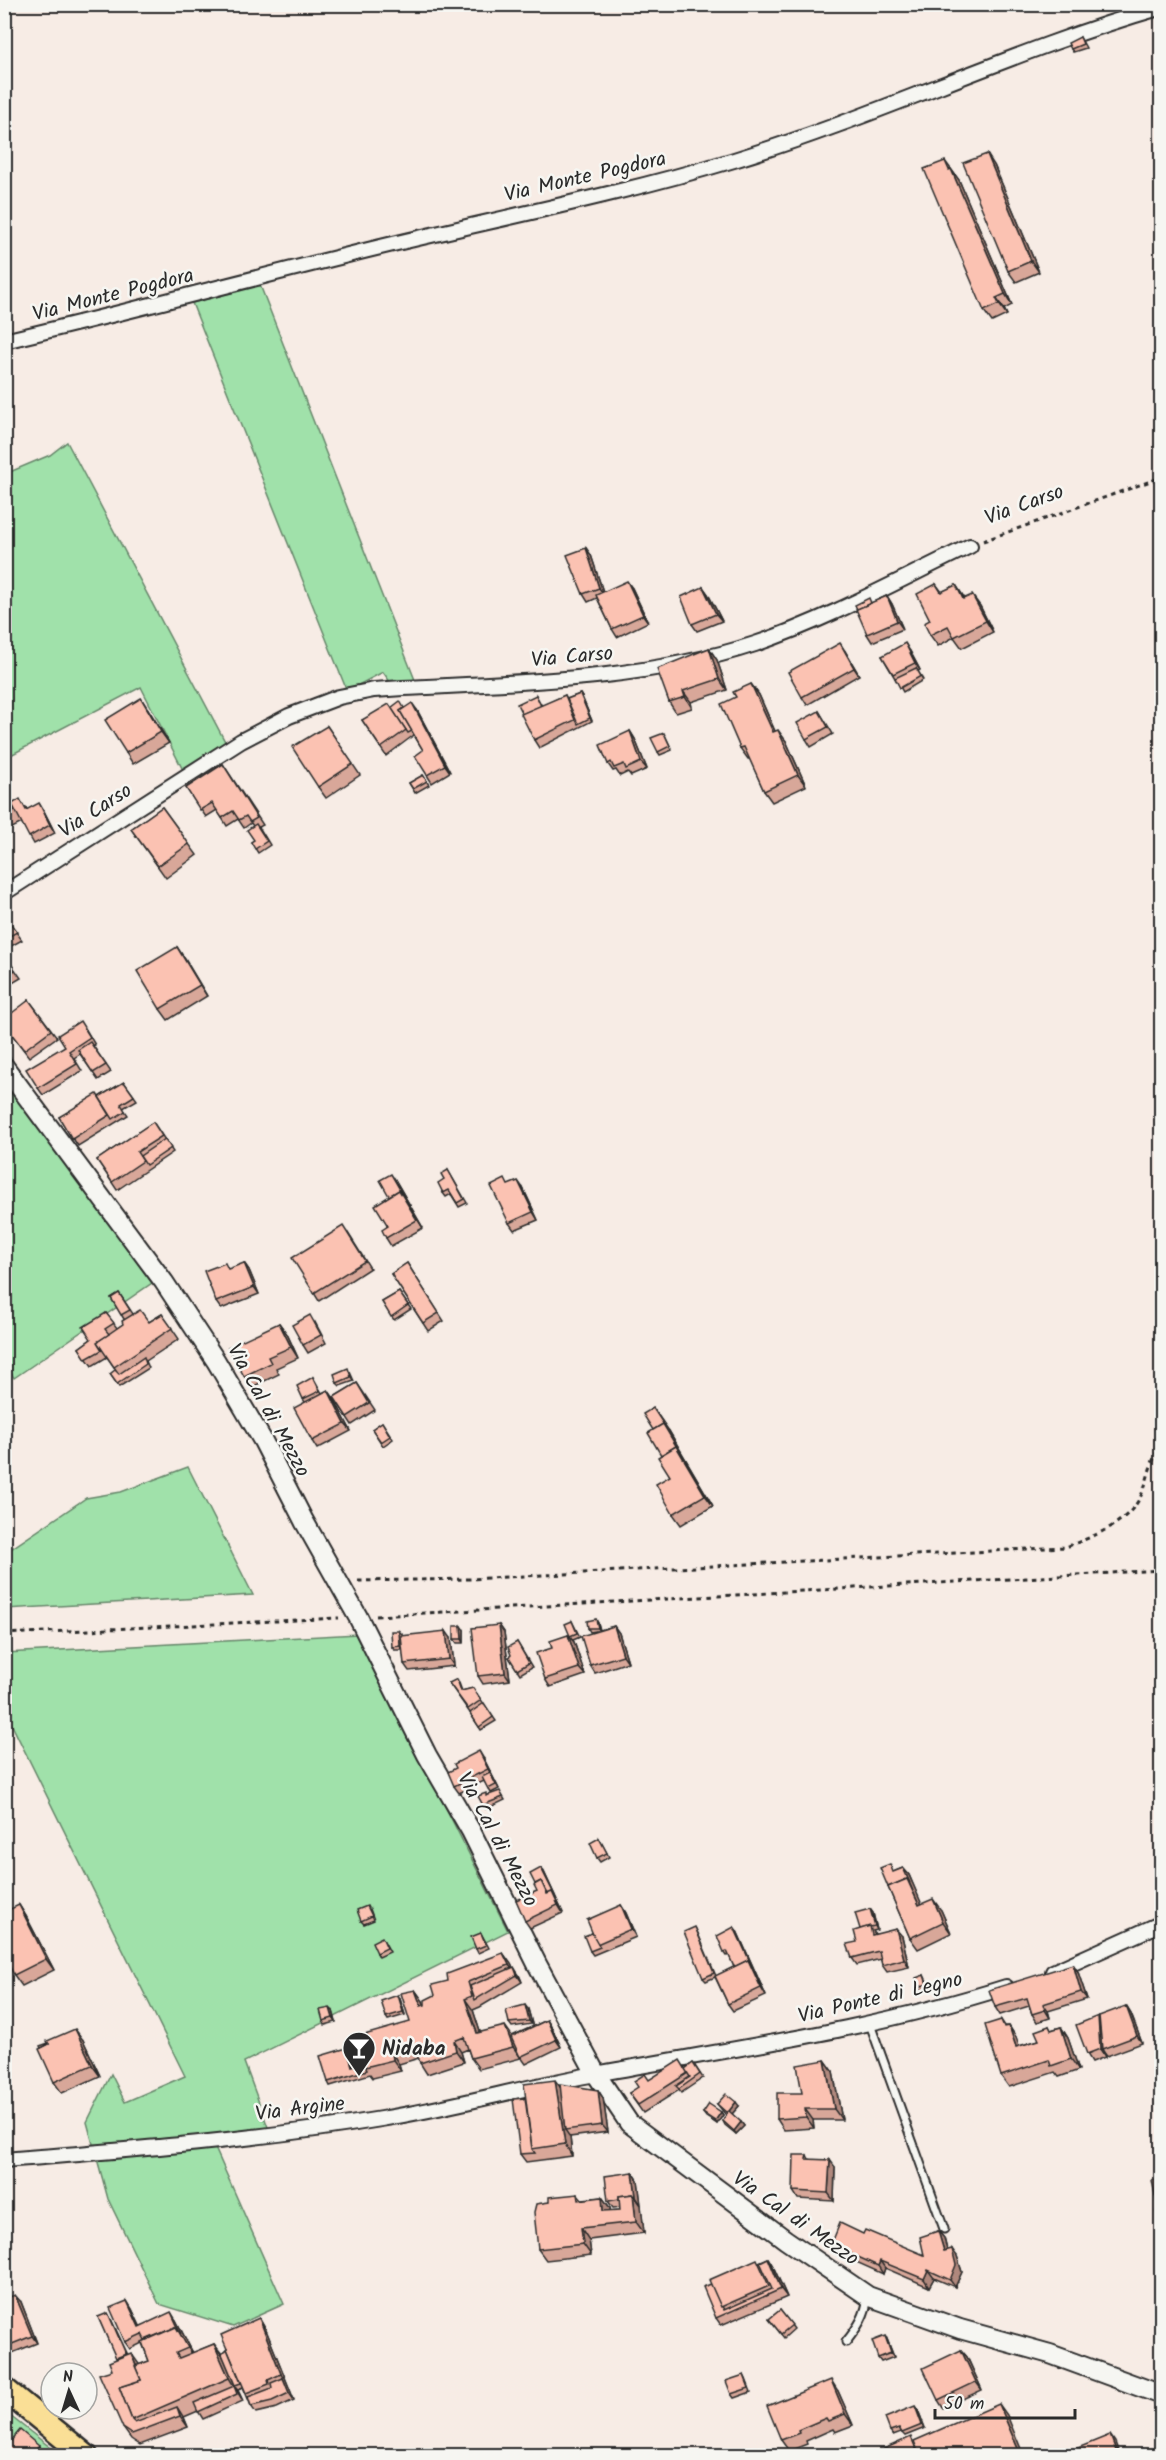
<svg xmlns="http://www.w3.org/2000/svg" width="1166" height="2460" font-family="Kalam,sans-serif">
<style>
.green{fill:#a0e1aa;stroke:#66866a;stroke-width:1.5}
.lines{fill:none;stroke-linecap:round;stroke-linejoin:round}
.service-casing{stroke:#2b2b2b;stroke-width:11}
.minor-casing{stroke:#2b2b2b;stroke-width:18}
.tertiary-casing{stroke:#2b2b2b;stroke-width:22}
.primary-casing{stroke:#2b2b2b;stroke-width:27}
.path{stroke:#2b2b2b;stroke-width:3;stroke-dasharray:4.5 4.5;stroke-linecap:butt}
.service{stroke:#f6f6f2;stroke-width:7}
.minor{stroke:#f6f6f2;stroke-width:14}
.tertiary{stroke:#f6f6f2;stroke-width:18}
.primary{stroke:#fadf96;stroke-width:22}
.wall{fill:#d8a799;stroke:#2b2b2b;stroke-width:1.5}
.shaded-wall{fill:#b0887d;stroke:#2b2b2b;stroke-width:1.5}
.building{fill:#fbc2b2;stroke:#2b2b2b;stroke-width:1.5}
.labels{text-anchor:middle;stroke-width:5;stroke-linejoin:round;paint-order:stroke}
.street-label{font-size:21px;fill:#2b2b2b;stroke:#f6f6f2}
.poi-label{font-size:21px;font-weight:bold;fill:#2b2b2b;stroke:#f6f6f2;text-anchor:start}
</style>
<rect width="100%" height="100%" fill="#f7ece5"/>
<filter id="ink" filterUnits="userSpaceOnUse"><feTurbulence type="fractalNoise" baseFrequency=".0167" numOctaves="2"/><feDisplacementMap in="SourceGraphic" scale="12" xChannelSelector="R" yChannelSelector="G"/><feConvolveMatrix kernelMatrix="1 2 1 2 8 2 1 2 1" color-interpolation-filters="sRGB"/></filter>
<g filter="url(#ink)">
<g class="green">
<path d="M260,285L417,685L393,686L383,672L347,691L192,303Z"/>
<path d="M67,442L230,751L185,774L141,687L5,758V474L50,455Z"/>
<path d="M7,1081L152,1283L14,1378L4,1362V1082Z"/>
<path d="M188,1467L253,1595L5,1609V1553L86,1498L121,1492Z"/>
<path d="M358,1634L508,1931L244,2062L272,2138L211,2139L284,2304L233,2327L159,2304L108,2199L87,2122L111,2074L125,2102L185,2076L5,1711V1653Z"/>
<path d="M5,2412L60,2455H5Z"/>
</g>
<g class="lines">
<defs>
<g id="service">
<path d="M870,2024L944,2229"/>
<path d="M846,2342C858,2327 866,2315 868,2296"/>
</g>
<g id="minor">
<path d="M4,341C134,311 263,275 393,244C506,217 622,194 734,160C879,116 1016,49 1162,7"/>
<path d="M4,893L241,741L289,716L339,697L374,690L403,688C521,682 642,681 755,644C829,619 899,580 970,546"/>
<path d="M1053,1972L1162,1923"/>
<path d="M4,2160C130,2150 257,2140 381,2119C455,2107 527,2086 601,2073C737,2048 874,2029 1006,1987"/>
</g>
<path id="tertiary" d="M4,1066L164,1282L216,1361L263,1441L304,1521L358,1617L427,1755L471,1831L537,1964L596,2074L629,2123L786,2240L868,2296L960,2329L1050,2354L1162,2395"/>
<path id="primary" d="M4,2389L86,2456"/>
</defs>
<use href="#service" class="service-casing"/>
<use href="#minor" class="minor-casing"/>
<use href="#tertiary" class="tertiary-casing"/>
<use href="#primary" class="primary-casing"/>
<g class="path">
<path d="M983,541L1162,477"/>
<path d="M358,1581L470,1579L1066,1547C1094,1536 1131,1523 1143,1491C1150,1473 1150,1461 1162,1444"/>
<path d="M376,1616L1162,1570"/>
<path d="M4,1634L339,1618"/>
</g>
<use href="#service" class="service"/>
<use href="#minor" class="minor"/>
<use href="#tertiary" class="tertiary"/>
<use href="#primary" class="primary"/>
</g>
<g class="wall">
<path d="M1080,37L1086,48L1073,52L1071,49Z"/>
<path d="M945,161L959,180L1012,305L1004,309L1007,315L992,322L984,311Z"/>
<path d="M994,165L1039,272L1016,282L1008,271Z"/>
<path d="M586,548L591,555L603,592L632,588L648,622L617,637L612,629L597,598L588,602L583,594Z"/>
<path d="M936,584L942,592L956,585L965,599L980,606L993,632L962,648L954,637L938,646L930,635V620Z"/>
<path d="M703,587L708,594L722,621L697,631L692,624Z"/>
<path d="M887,596L892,604L903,629L872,642L867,634L872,603Z"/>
<path d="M709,648L717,660L727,690L691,702L692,708L676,713L669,702Z"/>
<path d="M845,651L859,675L807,705L802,697Z"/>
<path d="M910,651L920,670L918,671L923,680L903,692L882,656Z"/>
<path d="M751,684L759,695L775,731L786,741L806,786L772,802L764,791L750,759H748L740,748L736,697Z"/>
<path d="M580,694L582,697L592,721L539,748L534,740L536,695L542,706L565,695L567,699Z"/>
<path d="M391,708H405L417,710L450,772L432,783L427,775L423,750L414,735L386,756L362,720Z"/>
<path d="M148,709L169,743L133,764L126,753Z"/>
<path d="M819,711L833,734L811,747L806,739Z"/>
<path d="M327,726L360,775L326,798L318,787Z"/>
<path d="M630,731L635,739L647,769L631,776L628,772L620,776L616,770L613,771L608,764Z"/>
<path d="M666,737L672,750L660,755L658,752Z"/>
<path d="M223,764L263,825L259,827L270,845L258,853L251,842L254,840L253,826L251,823L244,828L238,819L227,826L217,810L206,817L186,788Z"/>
<path d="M423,775L429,785L415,793L409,783Z"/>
<path d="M4,795H6L12,804L26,807L27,810L44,811L55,833L34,844L22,823L4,832Z"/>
<path d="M162,807L197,855L166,878L131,829Z"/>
<path d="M4,915L22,940L4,950Z"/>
<path d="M177,947L207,996L168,1020L160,1009Z"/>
<path d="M4,954L21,978L4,988Z"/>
<path d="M29,1000L57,1037L29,1057L4,1024Z"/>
<path d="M85,1028L95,1045L93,1046L111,1072L98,1080L80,1054L74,1058L82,1071L43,1095L38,1088L65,1046Z"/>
<path d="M124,1082L137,1100L123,1108L128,1115L78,1146L59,1117L99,1097Z"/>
<path d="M153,1122L173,1152L117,1190L97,1160Z"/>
<path d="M448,1170L467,1203L459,1207L451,1194L446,1197L443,1193L444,1179Z"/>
<path d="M394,1178L423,1228L391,1246L386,1238L389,1196Z"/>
<path d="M523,1188L538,1220L514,1230L509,1223Z"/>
<path d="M348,1233L370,1268L319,1301L314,1293Z"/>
<path d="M244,1263L249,1270L259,1294L221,1309L216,1302Z"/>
<path d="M407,1263L444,1321L428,1331L391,1274Z"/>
<path d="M399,1292L411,1309L394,1320L382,1302Z"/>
<path d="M119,1293L133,1314L149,1322L162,1314L179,1339L146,1361L149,1368L119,1387L110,1374H119L107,1357L92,1366L79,1348L91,1339L106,1313L117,1328L123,1324L124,1319L111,1298Z"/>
<path d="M315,1322L326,1343L308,1353L303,1345Z"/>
<path d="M279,1323L287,1334L298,1358L276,1368L279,1374L252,1387L244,1376Z"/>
<path d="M350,1372L354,1381L340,1386L337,1383Z"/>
<path d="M313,1377L322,1393L328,1390L333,1397L351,1431L317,1449L312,1441L305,1402L303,1399Z"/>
<path d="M357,1383L375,1410L352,1425L334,1397Z"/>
<path d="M382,1422L393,1439L383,1446L372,1429Z"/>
<path d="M669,1431L713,1506L681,1525L673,1514L670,1476L661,1455Z"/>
<path d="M572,1621L580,1637L573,1640L570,1636Z"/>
<path d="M598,1623L600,1630L614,1626L619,1633L628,1662L595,1673L590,1665L596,1631L590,1632L588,1628Z"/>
<path d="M499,1625L504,1632L510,1680L483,1684L478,1676Z"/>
<path d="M464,1630V1643H457L454,1639Z"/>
<path d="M402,1634V1636L451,1638L454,1666L409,1671L404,1664L403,1650H394L392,1647Z"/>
<path d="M568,1635L574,1642L585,1675L550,1687L545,1679L552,1648Z"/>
<path d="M517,1642L532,1667L520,1674L509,1657L511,1655Z"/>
<path d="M449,1683H459L462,1691L473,1688L496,1721L481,1730L470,1713Z"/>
<path d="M484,1759L499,1789L491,1793L484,1781L459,1793L454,1786Z"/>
<path d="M488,1795H502L505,1800L486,1809L478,1796Z"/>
<path d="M599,1838L609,1857L600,1862L597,1858Z"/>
<path d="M903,1868L909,1875L921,1904L941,1910L951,1933L918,1949L910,1938L888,1887L895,1871Z"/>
<path d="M544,1872L563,1913L530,1928L525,1921Z"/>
<path d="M19,1905L26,1916L54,1970L22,1986L14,1975Z"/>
<path d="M621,1905L626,1913L636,1937L593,1955L590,1951L592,1933Z"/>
<path d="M370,1909L374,1920L364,1924L361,1921Z"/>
<path d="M870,1909L873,1913L877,1930L873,1931L875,1934L902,1936L909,1967L887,1972L882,1965L881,1959L857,1965L852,1958L857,1942L860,1929Z"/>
<path d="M695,1927L697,1931L716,1976L734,1967L729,1955L727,1956L724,1952L734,1927L737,1931L766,1996L733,2011L728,2004L715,1977L706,1981L703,1978Z"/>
<path d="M481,1933L489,1948L478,1953L476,1949Z"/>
<path d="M384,1941L390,1952L379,1957L377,1953Z"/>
<path d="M503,1953L513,1968L519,1975L522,1982L480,2007L473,2010L480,2032L512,2036L547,2020L552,2028L561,2047L526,2064L521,2057V2058L479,2069L471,2058L468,2049L461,2052L464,2062L427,2074L420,2063L419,2058L399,2064L401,2071L373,2078L370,2074L330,2086L328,2082L347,2048L349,2052L354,2066L364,2063L410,2022L415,1990L423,2001L424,2005L435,1995L448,1981Z"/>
<path d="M1073,1964L1078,1972L1087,1999L1048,2011L1050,2018L1037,2022L1032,2014L1029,2006L1000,2015L995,2007Z"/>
<path d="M924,1975L926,1979L930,1988L922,1991L919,1987Z"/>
<path d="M398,1995L400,1999L405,2015L388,2020L386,2017Z"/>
<path d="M1126,2006L1131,2014L1142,2043L1107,2056L1105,2054V2057L1092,2062L1087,2054L1100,2019Z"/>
<path d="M528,2009L532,2024L512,2027L509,2023Z"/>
<path d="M333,2011L336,2022L325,2025L323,2021Z"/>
<path d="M1001,2020L1005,2026H1009L1016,2037L1019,2046L1039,2040L1049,2026L1051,2030L1061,2027L1068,2038L1079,2070L1059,2077L1055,2072L1009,2087L1001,2076Z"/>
<path d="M83,2040L100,2076L62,2093L54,2082Z"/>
<path d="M825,2060L833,2071L842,2120H813L814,2128L784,2130L777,2119L802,2093Z"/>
<path d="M693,2063L703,2078L681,2093L679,2090L643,2113L629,2093L685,2069Z"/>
<path d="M560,2086L598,2090L603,2098L608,2132L570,2137L572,2156L526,2162L520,2154L525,2098Z"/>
<path d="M717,2104L739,2106L732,2114L741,2122L744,2126L736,2134L725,2125L723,2121L726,2115Z"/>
<path d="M721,2112L723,2115L717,2124L706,2117L703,2113Z"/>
<path d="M807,2155L809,2159L835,2167L834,2201L798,2199L793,2191Z"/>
<path d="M633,2172L638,2180L644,2233L589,2240L591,2255L546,2260L538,2249L549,2202L578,2194L582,2199L602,2197L610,2208V2211L620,2210V2207L613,2208L608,2201Z"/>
<path d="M938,2231L944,2238L947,2250L957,2256L962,2272L955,2287L934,2278L929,2287L885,2268L883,2274L836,2253L831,2245L863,2234L924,2255Z"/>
<path d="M768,2258L773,2266L787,2297L721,2325L716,2318L711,2283Z"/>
<path d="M127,2301L132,2309L140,2326L176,2320L193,2353L214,2344L222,2354L259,2318L266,2330L294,2400L277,2408L256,2413L251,2406L243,2387L238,2389L237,2388L243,2401L203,2419L198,2411L184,2417L188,2427L140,2445L131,2439L123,2428L112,2370L117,2359L98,2317H110L127,2355L139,2365L149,2361L142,2343L130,2349L125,2342Z"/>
<path d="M21,2302L37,2343L12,2353L7,2346Z"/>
<path d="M780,2310L794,2329L784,2338L769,2319Z"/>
<path d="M887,2339L894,2357L881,2362L878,2358Z"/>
<path d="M961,2350L967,2357L982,2390L943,2408L938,2400Z"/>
<path d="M744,2375L746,2379L751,2392L734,2398L731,2394Z"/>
<path d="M838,2391L853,2425L835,2432L833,2429L806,2441L807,2444L789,2451L781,2440Z"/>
<path d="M918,2410L925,2428L905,2436L901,2432L893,2435L890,2431Z"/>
</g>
<g class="shaded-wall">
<path d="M987,154L994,165L1039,272L1031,261Z"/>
<path d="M951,169L959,180L1012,305L1005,294Z"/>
<path d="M996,298L1004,309L1007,315L999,304Z"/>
<path d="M586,548L591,555L604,595L599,588Z"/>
<path d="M627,581L632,588L648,622L643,615Z"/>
<path d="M956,585L963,596L971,610L963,599Z"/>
<path d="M703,587L708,594L722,621L716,614Z"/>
<path d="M972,595L980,606L993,632L986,621Z"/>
<path d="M887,596L892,604L903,629L897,621Z"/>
<path d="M840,643L845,651L859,675L854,668Z"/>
<path d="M905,643L910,651L920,670L915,663Z"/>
<path d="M709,648L717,660L727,690L719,679Z"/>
<path d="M751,684L759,695L780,743L773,732Z"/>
<path d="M683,691L691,702L692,708L685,697Z"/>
<path d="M580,694L582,697L592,721L590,718Z"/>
<path d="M141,698L148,709L169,743L161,732Z"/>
<path d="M412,703L417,710L450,772L445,765Z"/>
<path d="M778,730L786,741L806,786L798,775Z"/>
<path d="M630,731L635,739L647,769L641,762Z"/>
<path d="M39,803L44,811L55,833L50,825Z"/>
<path d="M177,947L185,959L207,996L200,985Z"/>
<path d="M394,1178L423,1228L399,1190Z"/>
<path d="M518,1181L523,1188L538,1220L533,1212Z"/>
<path d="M244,1263L249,1270L259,1294L254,1287Z"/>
<path d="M279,1323L287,1334L298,1358L291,1347Z"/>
<path d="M328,1390L333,1397L351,1431L345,1424Z"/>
<path d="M653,1408L669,1431L713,1506L705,1495Z"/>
<path d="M596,1619L598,1623L600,1631L598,1628Z"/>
<path d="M499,1625L504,1632L510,1680L505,1673Z"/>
<path d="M461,1626L464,1630V1643L462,1639Z"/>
<path d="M614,1626L619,1633L628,1662L623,1655Z"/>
<path d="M399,1631L402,1634L403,1650L400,1646Z"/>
<path d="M446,1631L451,1638L454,1666L449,1659Z"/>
<path d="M568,1635L574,1642L585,1675L579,1668Z"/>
<path d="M479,1751L484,1759L499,1789L488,1769Z"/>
<path d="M541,1868L544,1872L563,1913L558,1905Z"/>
<path d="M903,1868L909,1875L927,1916L919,1905Z"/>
<path d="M933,1899L941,1910L951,1933L943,1922Z"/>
<path d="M19,1905L26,1916L54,1970L46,1959Z"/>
<path d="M621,1905L626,1913L636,1937L631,1929Z"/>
<path d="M870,1909L873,1913L877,1930L875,1926Z"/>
<path d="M734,1927L737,1931L766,1996L761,1988Z"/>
<path d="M896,1929L902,1936L909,1967L904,1959Z"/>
<path d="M503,1953L511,1964L517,1976L509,1965Z"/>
<path d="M1073,1964L1078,1972L1087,1999L1081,1992Z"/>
<path d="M514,1967L519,1975L522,1982L517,1975Z"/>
<path d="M415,1990L423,2001L429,2017L421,2006Z"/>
<path d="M398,1995L400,1999L405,2015L403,2012Z"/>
<path d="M465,1999L473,2010L484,2044L477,2033Z"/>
<path d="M1043,2004L1048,2011L1050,2018L1045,2010Z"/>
<path d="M525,2005L528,2009L532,2024L529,2021Z"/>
<path d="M1126,2006L1131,2014L1142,2043L1137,2036Z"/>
<path d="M330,2008L333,2011L336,2022L333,2018Z"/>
<path d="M1098,2016L1103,2024L1102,2049L1105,2054V2057L1100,2049Z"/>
<path d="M547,2020L552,2028L561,2047L556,2040Z"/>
<path d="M505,2026L513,2037L521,2058L513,2047Z"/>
<path d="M1009,2026L1016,2037L1023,2058L1016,2047Z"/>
<path d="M1061,2027L1068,2038L1079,2070L1071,2059Z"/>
<path d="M75,2029L83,2040L100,2076L92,2065Z"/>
<path d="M454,2041L461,2052L464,2062L456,2051Z"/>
<path d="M347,2048L349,2052L355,2070L352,2066Z"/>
<path d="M392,2053L399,2064L401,2071L393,2060Z"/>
<path d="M825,2060L833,2071L842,2120L834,2109Z"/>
<path d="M555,2080L563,2091L565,2130L570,2137L572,2156L565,2144Z"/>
<path d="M598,2090L603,2098L608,2132L602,2125Z"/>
<path d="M736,2102L739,2106L731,2115L729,2111Z"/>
<path d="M805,2109L813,2120L814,2128L806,2117Z"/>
<path d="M721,2112L723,2115L717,2124L715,2121Z"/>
<path d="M741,2122L744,2126L736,2134L734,2131Z"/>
<path d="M830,2160L835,2167L834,2201L828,2193Z"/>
<path d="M633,2172L638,2180L641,2205L636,2197Z"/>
<path d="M633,2194L641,2205L644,2233L636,2222Z"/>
<path d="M602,2197L610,2208L611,2222L603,2211Z"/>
<path d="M581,2228L589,2240L591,2255L583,2244Z"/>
<path d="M938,2231L944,2238L949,2259L944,2251Z"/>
<path d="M952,2249L957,2256L962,2272L955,2287L950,2280Z"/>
<path d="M768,2258L773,2266L787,2297L781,2289Z"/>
<path d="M880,2261L885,2268L883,2274L878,2266Z"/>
<path d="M928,2270L934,2278L929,2287L924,2279Z"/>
<path d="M15,2295L21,2302L37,2343L32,2336Z"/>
<path d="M127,2301L132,2309L144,2334L139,2327Z"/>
<path d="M171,2312L176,2320L187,2342L198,2362L188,2348L176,2327Z"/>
<path d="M108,2313L110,2317L129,2357L126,2354Z"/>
<path d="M259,2318L266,2330L294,2400L289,2393L283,2378L281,2374Z"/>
<path d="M885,2336L887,2339L894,2357L891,2353Z"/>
<path d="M214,2344L224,2358L235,2385L243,2401L229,2378Z"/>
<path d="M961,2350L967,2357L982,2390L976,2382Z"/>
<path d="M131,2353L139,2364L151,2394L143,2383Z"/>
<path d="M831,2380L838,2391L853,2425L845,2414Z"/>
<path d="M999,2404L1007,2415L1024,2456H1021Z"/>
<path d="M915,2406L918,2410L925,2428L922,2425Z"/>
<path d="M177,2407L184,2418L188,2427L180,2416Z"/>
<path d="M1110,2435L1115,2442L1120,2456H1118Z"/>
<path d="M39,2446L44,2453L42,2456H31Z"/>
</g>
<g class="building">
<path d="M1080,37L1083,44L1071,49L1068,43Z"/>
<path d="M987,154L1031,261L1008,271L963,163Z"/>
<path d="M945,161L949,170L951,169L1005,294L996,298L999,304L984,311L924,169Z"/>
<path d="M586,548L599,588L583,594L567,555Z"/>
<path d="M627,581L643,615L612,629L596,595Z"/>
<path d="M936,584L941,592L956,585L963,599L972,595L986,621L954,637L948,626L930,635L924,623L930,620L917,594Z"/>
<path d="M703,587L716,614L692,624L681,597Z"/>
<path d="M887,596L897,621L867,634L856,609Z"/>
<path d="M869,598L871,603L857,609L855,605Z"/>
<path d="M840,643L854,668L802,697L788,672Z"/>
<path d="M905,643L915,663L893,674L882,656Z"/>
<path d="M709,648L719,679L683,691L685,697L669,702L657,669Z"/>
<path d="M916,668L921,676L900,688L895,678Z"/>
<path d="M751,684L773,732L778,730L798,775L764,791L744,747L740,748L721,704L736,697L733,692Z"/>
<path d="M580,694L590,718L578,724L567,699Z"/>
<path d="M536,695L541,706L522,714L517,704Z"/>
<path d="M565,695L575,720L534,740L521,714Z"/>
<path d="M141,698L161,732L126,753L105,720Z"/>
<path d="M400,701L404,708L400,711L412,731L408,733L391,708Z"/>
<path d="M412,703L445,765L427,775L415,756L423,750L400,711Z"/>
<path d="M389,704L406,730L381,748L362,720Z"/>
<path d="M819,711L828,727L806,739L797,723Z"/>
<path d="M327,726L353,764L318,787L292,747Z"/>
<path d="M630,731L641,762L626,769L624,764L614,768L611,762L608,764L600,745Z"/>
<path d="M664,733L670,746L658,752L651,738Z"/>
<path d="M223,764L257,818L250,822L246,816L239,820L233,811L222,818L212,803L200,810L186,788Z"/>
<path d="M423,775L427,781L413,789L409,783Z"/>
<path d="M4,795H6L15,811L4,817Z"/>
<path d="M20,799L26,810L39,803L50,825L29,837L12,804Z"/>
<path d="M162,807L189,844L158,866L131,829Z"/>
<path d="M256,824L267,841L255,849L251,842L254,840L247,830Z"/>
<path d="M4,915L17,932L4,939Z"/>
<path d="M177,947L200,985L160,1009L137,971Z"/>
<path d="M4,954L15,970L4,978Z"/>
<path d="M29,1000L51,1030L24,1050L4,1024V1019Z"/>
<path d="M80,1021L90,1037L69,1051L77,1064L38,1088L26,1069L65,1046L58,1035Z"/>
<path d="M90,1042L106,1065L93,1073L78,1050Z"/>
<path d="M124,1082L134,1096L121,1104L125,1111L113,1119L99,1097Z"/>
<path d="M97,1094L110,1115L72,1139L59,1117Z"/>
<path d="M153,1122L162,1136L137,1152L143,1161L112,1182L97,1160Z"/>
<path d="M165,1139L171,1148L146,1165L140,1156Z"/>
<path d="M448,1170L464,1199L457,1203L449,1190L443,1193L438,1183L444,1179L441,1174Z"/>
<path d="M391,1174L402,1193L399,1190L389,1196L380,1180Z"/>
<path d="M505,1179L508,1185L518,1181L533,1212L509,1223L491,1186Z"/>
<path d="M399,1190L417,1220L386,1238L382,1230L388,1226L375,1205Z"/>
<path d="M343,1226L365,1261L314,1293L292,1258Z"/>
<path d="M225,1263L228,1269L244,1263L254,1287L216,1302L204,1271Z"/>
<path d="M407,1263L439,1313L423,1323L391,1274Z"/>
<path d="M399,1292L408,1305L391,1317L382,1302Z"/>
<path d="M119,1293L130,1310L121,1315L111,1298Z"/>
<path d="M140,1310L149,1322L162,1314L172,1328L114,1367L97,1342L123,1324L122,1321Z"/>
<path d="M106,1313L114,1323L105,1329L109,1334L97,1342L102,1350L86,1359L79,1348L91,1339L83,1327Z"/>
<path d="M310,1315L321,1335L303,1345L292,1325Z"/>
<path d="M279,1323L291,1347L268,1357L271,1363L244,1376L228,1347Z"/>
<path d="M144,1357L146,1364L117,1384L110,1374L115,1370L119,1374Z"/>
<path d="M348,1368L351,1377L337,1383L334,1374Z"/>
<path d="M313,1377L320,1391L303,1399L297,1386Z"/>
<path d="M357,1383L369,1403L347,1417L334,1397Z"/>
<path d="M328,1390L345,1424L312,1441L294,1408Z"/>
<path d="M653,1408L666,1428L663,1424L653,1430L643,1414Z"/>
<path d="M382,1422L390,1436L381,1442L372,1429Z"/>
<path d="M663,1424L678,1449L676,1446L661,1455L648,1433Z"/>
<path d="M676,1446L705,1495L673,1514L656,1484L670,1476L658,1457Z"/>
<path d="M596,1619L598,1628H588L587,1621Z"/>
<path d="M572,1621L577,1633L570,1636L565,1624Z"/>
<path d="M499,1625L505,1673L478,1676L472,1628Z"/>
<path d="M454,1626H461L462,1639H454Z"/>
<path d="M614,1626L623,1655L590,1665L581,1636Z"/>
<path d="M391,1631H399L400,1646L392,1647Z"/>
<path d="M446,1631L449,1659L404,1664L401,1636Z"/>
<path d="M568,1635L579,1668L545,1679L536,1653L552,1648L550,1641Z"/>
<path d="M517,1642L529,1663L517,1670L509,1657L511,1655L508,1647Z"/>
<path d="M457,1679L461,1691L473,1688L481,1700L468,1709L449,1683Z"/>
<path d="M484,1703L493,1717L479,1727L470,1713Z"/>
<path d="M479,1751L488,1769L454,1786L448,1772L456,1768L454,1764Z"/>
<path d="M490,1773L496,1785L488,1789L482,1777Z"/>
<path d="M500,1791L503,1797L483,1805L478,1796L486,1793V1796Z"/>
<path d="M599,1838L607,1853L597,1858L590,1843Z"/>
<path d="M890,1864L893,1872L903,1868L910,1883L907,1879L888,1887L880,1868Z"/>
<path d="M541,1868L555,1896L552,1892L548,1894L541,1881L535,1884L530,1874Z"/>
<path d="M907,1879L919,1905L933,1899L943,1922L910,1938L888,1887Z"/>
<path d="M541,1881L547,1894L552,1892L558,1905L525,1921L516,1900L537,1891L534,1885Z"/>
<path d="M19,1905L46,1959L14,1975L4,1955V1912Z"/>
<path d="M621,1905L631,1929L597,1944L587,1920Z"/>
<path d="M367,1906L372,1916L361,1921L357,1910Z"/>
<path d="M870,1909L875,1926L860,1929L855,1913Z"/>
<path d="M870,1926L872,1935L896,1929L904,1959L882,1965L879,1951L852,1958L847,1944L857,1942L854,1931Z"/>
<path d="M695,1927L714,1973L703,1978L684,1932Z"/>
<path d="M734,1927L751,1964L748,1960L734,1967L727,1951L724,1952L717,1936Z"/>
<path d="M481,1933L486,1945L476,1949L471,1937Z"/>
<path d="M592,1933L600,1947L590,1951L584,1936Z"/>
<path d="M382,1937L387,1948L377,1953L372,1942Z"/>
<path d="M503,1953L509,1965L468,1982L472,1996L465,1999L477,2033L505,2026L513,2047L471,2058L464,2037L454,2041L456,2051L420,2063L415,2046L392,2053L393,2060L365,2067L357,2037L410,2022L401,1993L415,1990L421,2006L425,2005V2000L435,1995L432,1985L448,1981L447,1974Z"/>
<path d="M748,1960L761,1988L728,2004L715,1976Z"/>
<path d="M1073,1964L1081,1992L1043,2004L1045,2010L1032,2014L1027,1998L995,2007L989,1990Z"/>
<path d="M514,1967L517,1975L475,2000L470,1986Z"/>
<path d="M924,1975L927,1984L919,1987L916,1978Z"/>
<path d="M398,1995L403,2012L386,2017L381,2001Z"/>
<path d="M525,2005L529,2021L509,2023L506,2010Z"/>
<path d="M1126,2006L1137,2036L1102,2049L1099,2016Z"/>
<path d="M330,2008L333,2018L323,2021L320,2010Z"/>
<path d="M1098,2016L1100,2049L1087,2054L1076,2025Z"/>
<path d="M547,2020L556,2040L520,2057L511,2037Z"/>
<path d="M1001,2020L1004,2027L1009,2026L1016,2047L1039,2040L1035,2031L1049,2026L1051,2030L1061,2027L1071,2059L1051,2066L1049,2060L1001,2076L985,2025Z"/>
<path d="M75,2029L92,2065L54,2082L39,2049L49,2044L47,2041Z"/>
<path d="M48,2043L49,2044L41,2048L40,2046Z"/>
<path d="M347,2048L352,2066L364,2063L367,2070L328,2082L320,2056Z"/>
<path d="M680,2060L688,2073L638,2105L629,2093L638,2087L634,2081L645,2074L649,2080Z"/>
<path d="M825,2060L834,2109H805L806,2117L777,2119V2093H802L797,2065Z"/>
<path d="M693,2063L700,2074L679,2089L676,2086L690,2077L685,2069Z"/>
<path d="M555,2080L565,2144L532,2149L524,2084Z"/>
<path d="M560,2084L598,2090L602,2125L565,2130Z"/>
<path d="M726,2094L736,2102L729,2111L741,2122L734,2131L723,2121L728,2111L727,2113L717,2104Z"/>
<path d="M525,2098L532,2149L535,2153L520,2154L513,2099Z"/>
<path d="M709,2104L721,2112L715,2121L703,2113Z"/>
<path d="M794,2155H807L806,2159L830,2160L828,2193L793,2191Z"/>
<path d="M633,2172L636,2197L633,2194L619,2196V2199L608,2201L605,2176Z"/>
<path d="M1160,2179L1161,2184V2210H1158L1152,2180Z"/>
<path d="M578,2194L579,2200L602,2197L603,2211L620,2210L619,2196L633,2194L636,2222L581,2228L583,2244L538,2249L534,2212L536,2204L549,2202V2197Z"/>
<path d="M1161,2210V2238L1156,2211Z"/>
<path d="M840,2223L863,2234L865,2230L924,2255L920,2237L938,2231L944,2251L952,2249L956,2265L950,2280L928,2270L924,2279L880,2261L878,2266L831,2245Z"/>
<path d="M768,2258L781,2289L716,2318L703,2287L711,2284L724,2310L772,2289L760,2262Z"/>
<path d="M757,2259L769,2286L721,2307L709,2280Z"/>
<path d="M15,2295L32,2336L7,2346L4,2339V2299Z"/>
<path d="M127,2301L139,2327L171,2312L181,2334L176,2327L145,2340L142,2334L125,2342L110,2308Z"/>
<path d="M780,2310L792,2325L781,2334L769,2319Z"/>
<path d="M108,2313L126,2354L116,2358L98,2317Z"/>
<path d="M259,2318L281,2374L268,2380L269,2384L246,2393L221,2335Z"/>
<path d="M176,2327L188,2348L176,2353L179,2358L214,2344L229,2378L132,2420L119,2387L141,2380L135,2366L149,2361L142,2342Z"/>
<path d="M885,2336L891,2353L878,2358L872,2341Z"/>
<path d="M227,2349L241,2383L235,2385L222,2354Z"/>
<path d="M961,2350L976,2382L938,2400L923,2368Z"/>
<path d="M131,2353L136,2366H135L141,2380L119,2387L132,2420L135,2423L177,2407L180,2416L132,2434L123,2428L99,2374L112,2370L109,2362Z"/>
<path d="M744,2375L749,2388L731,2394L726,2381Z"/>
<path d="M283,2378L289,2393L272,2401L251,2406L248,2397L272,2388L271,2383Z"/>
<path d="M831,2380L845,2414L828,2421L826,2418L798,2430L799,2433L781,2440L767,2406Z"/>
<path d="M234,2386L237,2394L198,2412L194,2403Z"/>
<path d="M999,2404L1021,2456H920L914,2441Z"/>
<path d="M915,2406L922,2425L902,2433L899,2428L890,2431L885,2418Z"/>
<path d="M20,2430L39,2446L31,2456H4V2449Z"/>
<path d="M1110,2435L1118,2456H1075L1073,2450Z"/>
<path d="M911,2437L919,2456H908L907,2453L901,2456H887L884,2449Z"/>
</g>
</g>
<defs>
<symbol id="bar-pin" viewBox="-11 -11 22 30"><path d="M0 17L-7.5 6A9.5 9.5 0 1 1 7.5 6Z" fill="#2b2b2b" stroke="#f6f6f2"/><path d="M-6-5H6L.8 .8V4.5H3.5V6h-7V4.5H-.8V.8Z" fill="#fff"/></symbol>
</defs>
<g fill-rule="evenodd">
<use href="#bar-pin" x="340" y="2029" width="38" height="52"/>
</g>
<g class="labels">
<g class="street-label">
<text transform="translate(585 176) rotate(-13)" y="7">Via Monte Pogdora</text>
<text transform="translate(113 294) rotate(-14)" y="7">Via Monte Pogdora</text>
<text transform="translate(1024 504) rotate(-20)" y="7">Via Carso</text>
<text transform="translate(572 656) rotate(-5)" y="7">Via Carso</text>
<text transform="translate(95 810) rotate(-33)" y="7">Via Carso</text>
<text transform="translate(269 1410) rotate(61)" y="7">Via Cal di Mezzo</text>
<text transform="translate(498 1839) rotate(62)" y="7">Via Cal di Mezzo</text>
<text transform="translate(880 1997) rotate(-13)" y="7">Via Ponte di Legno</text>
<text transform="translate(300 2108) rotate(-7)" y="7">Via Argine</text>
<text transform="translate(796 2218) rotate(35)" y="7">Via Cal di Mezzo</text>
</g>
<g class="poi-label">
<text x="382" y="2055">Nidaba</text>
</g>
</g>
<rect width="1166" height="2460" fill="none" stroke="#f6f6f2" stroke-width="24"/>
<rect x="12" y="12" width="1142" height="2436" fill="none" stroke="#2b2b2b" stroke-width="2" filter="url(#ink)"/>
<g transform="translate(69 2391) rotate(356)"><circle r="28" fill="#f6f6f2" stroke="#a5a5a2" stroke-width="1.5"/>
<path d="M0-4.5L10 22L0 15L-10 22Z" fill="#2b2b2b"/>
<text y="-9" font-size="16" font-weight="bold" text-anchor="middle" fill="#2b2b2b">N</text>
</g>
<path d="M935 2409v9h140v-9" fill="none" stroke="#2b2b2b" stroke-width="3"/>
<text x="944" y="2409" font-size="18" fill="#2b2b2b" stroke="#f6f6f2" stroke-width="4.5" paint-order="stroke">50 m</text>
</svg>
